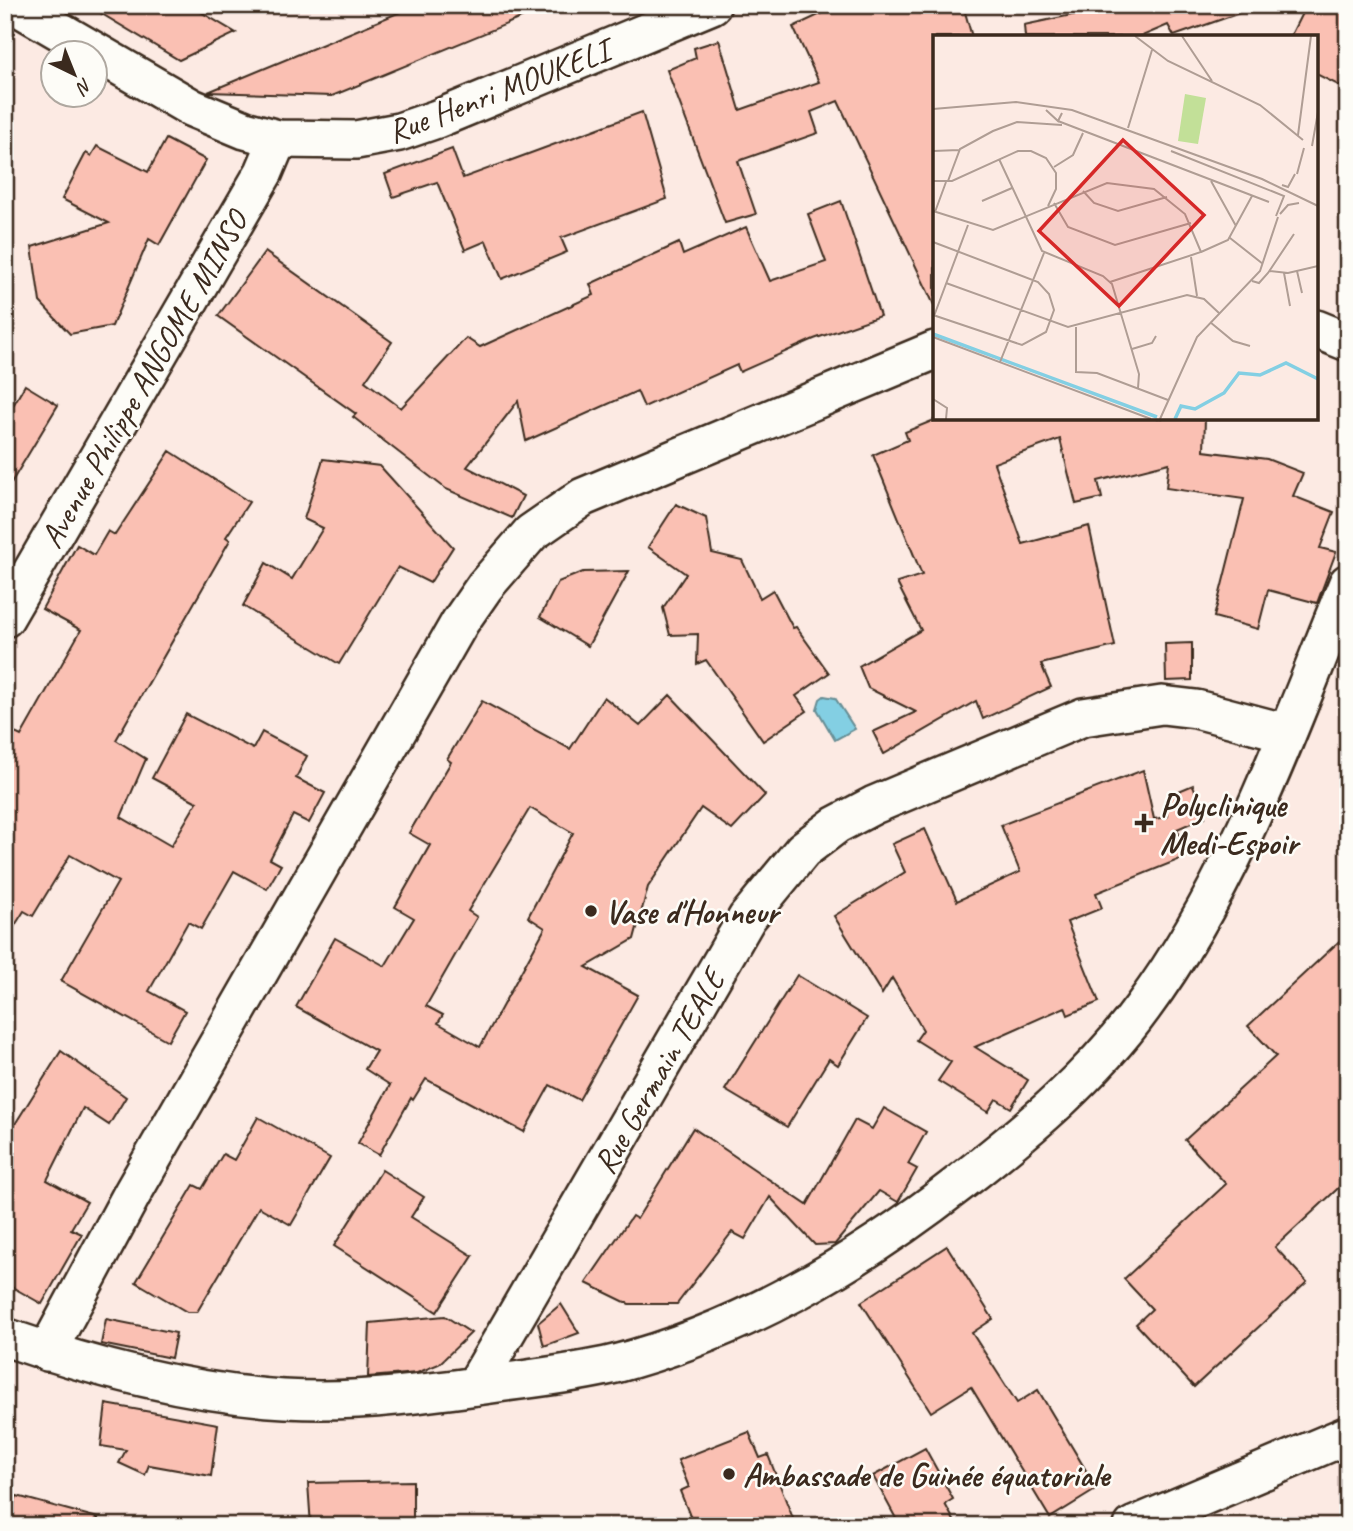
<svg xmlns="http://www.w3.org/2000/svg" width="1353" height="1531" font-family="Caveat,sans-serif">
<style>
.water{fill:#83cfe3;stroke:#668d94;stroke-width:2}
.building{fill:#fac0b3;stroke:#3b2a1e;stroke-width:2;fill-rule:evenodd}
.lines{fill:none;stroke-linecap:round;stroke-linejoin:round}
.street-casing{stroke:#3b2a1e;stroke-width:42}
.street{stroke:#fdfcf7;stroke-width:37}
.poi-dot{fill:#3b2a1e;stroke:#fdfcf7;stroke-width:2.5}
.labels{text-anchor:middle;stroke-width:5;stroke-linejoin:round;paint-order:stroke}
.street-label{font-size:33px;fill:#3b2a1e;stroke:#fdfcf7}
.poi-label{font-size:33px;font-weight:bold;fill:#3b2a1e;stroke:#fdfcf7;text-anchor:start}
.inset-river{fill:none;stroke:#83cfe3;stroke-width:3.5}
.inset-road{fill:none;stroke:#af9d94;stroke-width:2}
.view{fill:#d62828;fill-opacity:0.15;stroke:#d62828;stroke-width:3.5}
.inset-edge{fill:none;stroke:#3b2a1e;stroke-width:3.5}
</style>
<rect width="100%" height="100%" fill="#fceae3"/>
<filter id="ink" filterUnits="userSpaceOnUse"><feTurbulence type="fractalNoise" baseFrequency=".0143" numOctaves="2"/><feDisplacementMap in="SourceGraphic" scale="14" xChannelSelector="R" yChannelSelector="G"/><feConvolveMatrix kernelMatrix="1 2 1 2 8 2 1 2 1" color-interpolation-filters="sRGB"/></filter>
<g filter="url(#ink)">
<path class="water" d="M824,696L835,698L855,729L835,740L817,709L820,699Z"/>
<g class="building">
<path d="M87,5H189L236,33L179,60Z"/>
<path d="M417,5L550,6L332,96L208,92Z"/>
<path d="M840,5H963L972,37H935V307L838,101L811,112L818,133L738,161L756,214L725,223L667,70L696,58L694,48L719,40L740,110L819,82L793,27Z"/>
<path d="M1084,5H1251V9L1174,36L1168,25L1140,37H1025L1024,25L1086,12Z"/>
<path d="M1306,5H1348V90L1316,74V37H1290Z"/>
<path d="M642,112L667,199L561,238L567,252L502,279L486,241L465,250L437,182L393,197L385,174L452,149L463,178Z"/>
<path d="M166,139L206,160L159,245L149,239L112,326L70,334L40,302L32,247L109,223L62,199L86,153L91,156L97,146L148,172Z"/>
<path d="M841,201L880,316L814,339L740,372L737,365L644,407L637,391L526,441L518,401L467,467L523,496L512,518L446,489L353,417L356,414L218,316L265,252L392,342L365,381L401,408L466,338L480,347L594,295L590,284L679,243L683,255L746,227L770,281L826,262L808,214Z"/>
<path d="M25,385L58,405L5,493V399L14,404Z"/>
<path d="M939,418H1205L1204,451L1267,459L1303,473L1293,496L1334,512L1320,548L1336,552L1317,603L1268,590L1258,629L1214,617L1244,499L1166,488L1169,463L1098,481L1102,498L1076,504L1060,439L994,463L1023,544L1089,526L1115,646L1041,664L1051,687L983,719L976,701L884,754L873,732L916,712L868,688L859,666L921,630L897,583L922,575L873,455L908,440L905,432Z"/>
<path d="M170,451L249,502L226,537L230,540L116,740L146,759L121,817L171,846L197,802L152,778L186,714L253,749L262,732L307,756L296,778L325,793L309,823L293,815L270,859L281,865L267,889L234,871L201,929L188,922L149,991L185,1011L168,1041L61,981L118,882L70,855L33,916L24,911L5,941V728L21,736L81,630L42,609L77,545L94,555L108,531L115,535Z"/>
<path d="M323,459L380,466L453,547L430,583L398,567L339,664L243,606L266,563L292,579L323,528L304,519Z"/>
<path d="M676,504L706,518L712,553L742,560L760,598L773,590L793,628L796,627L829,673L796,696L807,711L763,741L706,660L697,664L698,634L670,635L663,608L686,574L648,547Z"/>
<path d="M629,571L588,646L540,617L558,582L583,572Z"/>
<path d="M1192,643V680L1166,681L1165,644Z"/>
<path d="M670,695L765,795L732,830L701,808L648,887L634,939L586,967L638,995L579,1100L550,1085L524,1132L426,1079L413,1100L411,1098L379,1155L358,1143L390,1085L365,1069L376,1051L296,1007L335,938L385,966L414,918L395,907L430,845L409,833L451,762L447,759L482,701L570,749L604,697L640,726ZM530,808L573,833L528,917L545,928L480,1047L438,1023L443,1015L426,1006L477,917L468,911Z"/>
<path d="M1143,770L1154,819L1167,817V796L1193,785L1205,817L1177,829L1188,856L1096,893L1102,908L1067,922L1099,1002L1068,1015L1065,1007L975,1047L1028,1080L1011,1108L996,1099L988,1112L938,1081L951,1062L916,1040L923,1030L892,978L882,994L834,916L905,872L892,844L925,829L957,901L1020,872L1001,825Z"/>
<path d="M1348,933V1179L1275,1247L1307,1282L1194,1387L1136,1324L1152,1309L1124,1279L1226,1184L1185,1140L1276,1056L1248,1026Z"/>
<path d="M797,975L867,1018L838,1065L829,1059L787,1127L725,1090Z"/>
<path d="M61,1051L126,1097L109,1125L83,1108L47,1180L87,1202L71,1229L82,1234L42,1304L5,1283V1140Z"/>
<path d="M884,1108L926,1132L908,1164L917,1169L898,1202L879,1191L835,1244L815,1245L770,1197L745,1239L732,1232L677,1304H629L586,1283L632,1216L637,1219L693,1128L807,1205L855,1120L872,1129Z"/>
<path d="M258,1117L330,1158L291,1225L259,1207L197,1312H187L136,1282L194,1185L202,1189L223,1154L234,1160Z"/>
<path d="M382,1170L424,1197L411,1217L473,1256L437,1312L334,1246Z"/>
<path d="M947,1246L993,1319L972,1333L1017,1403L1038,1390L1097,1489L1050,1518L971,1387L931,1412L861,1302Z"/>
<path d="M561,1304L579,1333L544,1346L538,1323Z"/>
<path d="M445,1316L471,1333L439,1364L417,1373L368,1377L370,1323Z"/>
<path d="M106,1319L176,1333L171,1358L101,1344Z"/>
<path d="M106,1404L218,1424L211,1476L149,1465L145,1475L119,1463L126,1450L101,1446Z"/>
<path d="M749,1432L760,1458L768,1455L796,1526H694L680,1491L689,1487L678,1460Z"/>
<path d="M925,1448L953,1499L945,1504L957,1526H900L873,1476Z"/>
<path d="M413,1481V1526H311L308,1483Z"/>
<path d="M17,1496L98,1518L97,1526H5Z"/>
</g>
<g class="lines">
<defs>
<g id="street">
<path d="M15,5L192,108L245,130L278,139L356,140L399,132L437,119L712,5"/>
<path d="M1316,329L1348,342"/>
<path d="M5,618L264,172L278,139"/>
<path d="M5,1337C103,1371 217,1400 321,1400C374,1400 425,1393 477,1386C524,1379 570,1375 615,1364C744,1330 857,1263 961,1182C1028,1130 1093,1076 1143,1007C1236,881 1289,727 1348,583"/>
<path d="M47,1352L132,1194L460,622L485,586L531,533L583,497L935,350"/>
<path d="M475,1386L747,918L803,850L836,825L874,805L1083,717L1162,705L1196,709L1287,733"/>
<path d="M1133,1526L1348,1435"/>
</g>
</defs>
<use href="#street" class="street-casing"/>
<use href="#street" class="street"/>
</g>
</g>
<g class="poi-dot">
<path d="M1140.5 812.5h7v7h7v7h-7v7h-7v-7h-7v-7h7z"/>
<circle cx="591" cy="911" r="7"/>
<circle cx="729" cy="1474" r="7"/>
</g>
<g class="labels">
<g class="street-label">
<text transform="translate(498 90) rotate(-21)" y="12">Rue Henri MOUKELI</text>
<text transform="translate(143 379) rotate(-60)" y="12">Avenue Philippe ANGOME MINSO</text>
<text transform="translate(658 1071) rotate(-60)" y="12">Rue Germain TEALE</text>
</g>
<g class="poi-label">
<text x="1160" y="816">Polyclinique<tspan x="1160" dy="38">Medi-Espoir</tspan></text>
<text x="605" y="923">Vase d'Honneur</text>
<text x="743" y="1486">Ambassade de Guinée équatoriale</text>
</g>
</g>
<g transform="translate(933 35)">
<rect width="385" height="385" fill="#fceae3"/>
<path d="M252,59L273,63L265,109L245,106Z" fill="#c2e098"/>
<path class="inset-river" d="M0,299L224,382M242,384L248,371L262,374L291,358L306,338L327,340L353,328L385,344"/>
<path class="inset-road" d="M202,1L235,26L327,70L370,105M249,1L279,46M0,74L83,67L139,75L329,144L385,171M113,75L125,86L129,78M125,86L336,167M195,93L219,15M365,100L378,1M379,111L385,77M0,116L26,115M238,116L351,161L343,181M66,124L109,216L170,241L179,249L206,339L205,353M121,132L140,120L150,98M364,139L371,113M0,146H19L85,116H98L113,123L123,138V154L115,171M15,146L27,114L60,96L84,87L129,90M278,146L303,191M349,150L355,152L362,139M150,156L161,168L185,176L234,162M49,166L79,153M121,168L135,192L182,210L258,188M0,176L60,195L174,148L221,154L252,179L268,217L177,247M2,177L13,147M347,179L355,170L366,168M297,203L330,229M0,207L105,247L116,259L121,275L113,297L89,310L0,280M268,217L295,205L319,161M258,222L264,261M336,236L355,238L385,231M364,236L369,258M351,238L357,271M319,246L326,248L335,238L361,199M13,248L135,292L254,260L271,264L286,278M1,281L35,190M277,287L300,306L317,311M143,292V337L164,338L235,365M0,302L218,384M199,314L219,308L223,301M67,327L111,218M0,364L14,373L13,384M227,384L264,302L327,236L345,182"/>
<path class="view" d="M190,105L271,180L186,271L106,196Z"/>
<rect width="385" height="385" class="inset-edge"/>
</g>
<rect width="1353" height="1531" fill="none" stroke="#fdfcf7" stroke-width="28"/>
<rect x="14" y="14" width="1325" height="1503" fill="none" stroke="#3b2a1e" stroke-width="2.5" filter="url(#ink)"/>
<g transform="translate(74 74) rotate(137)"><circle r="33" fill="#fdfcf7" stroke="#afa8a0" stroke-width="2"/>
<path d="M0-5L12 26L0 18L-12 26Z" fill="#3b2a1e"/>
<text y="-10" font-size="19" font-weight="bold" text-anchor="middle" fill="#3b2a1e">N</text>
</g>
</svg>
